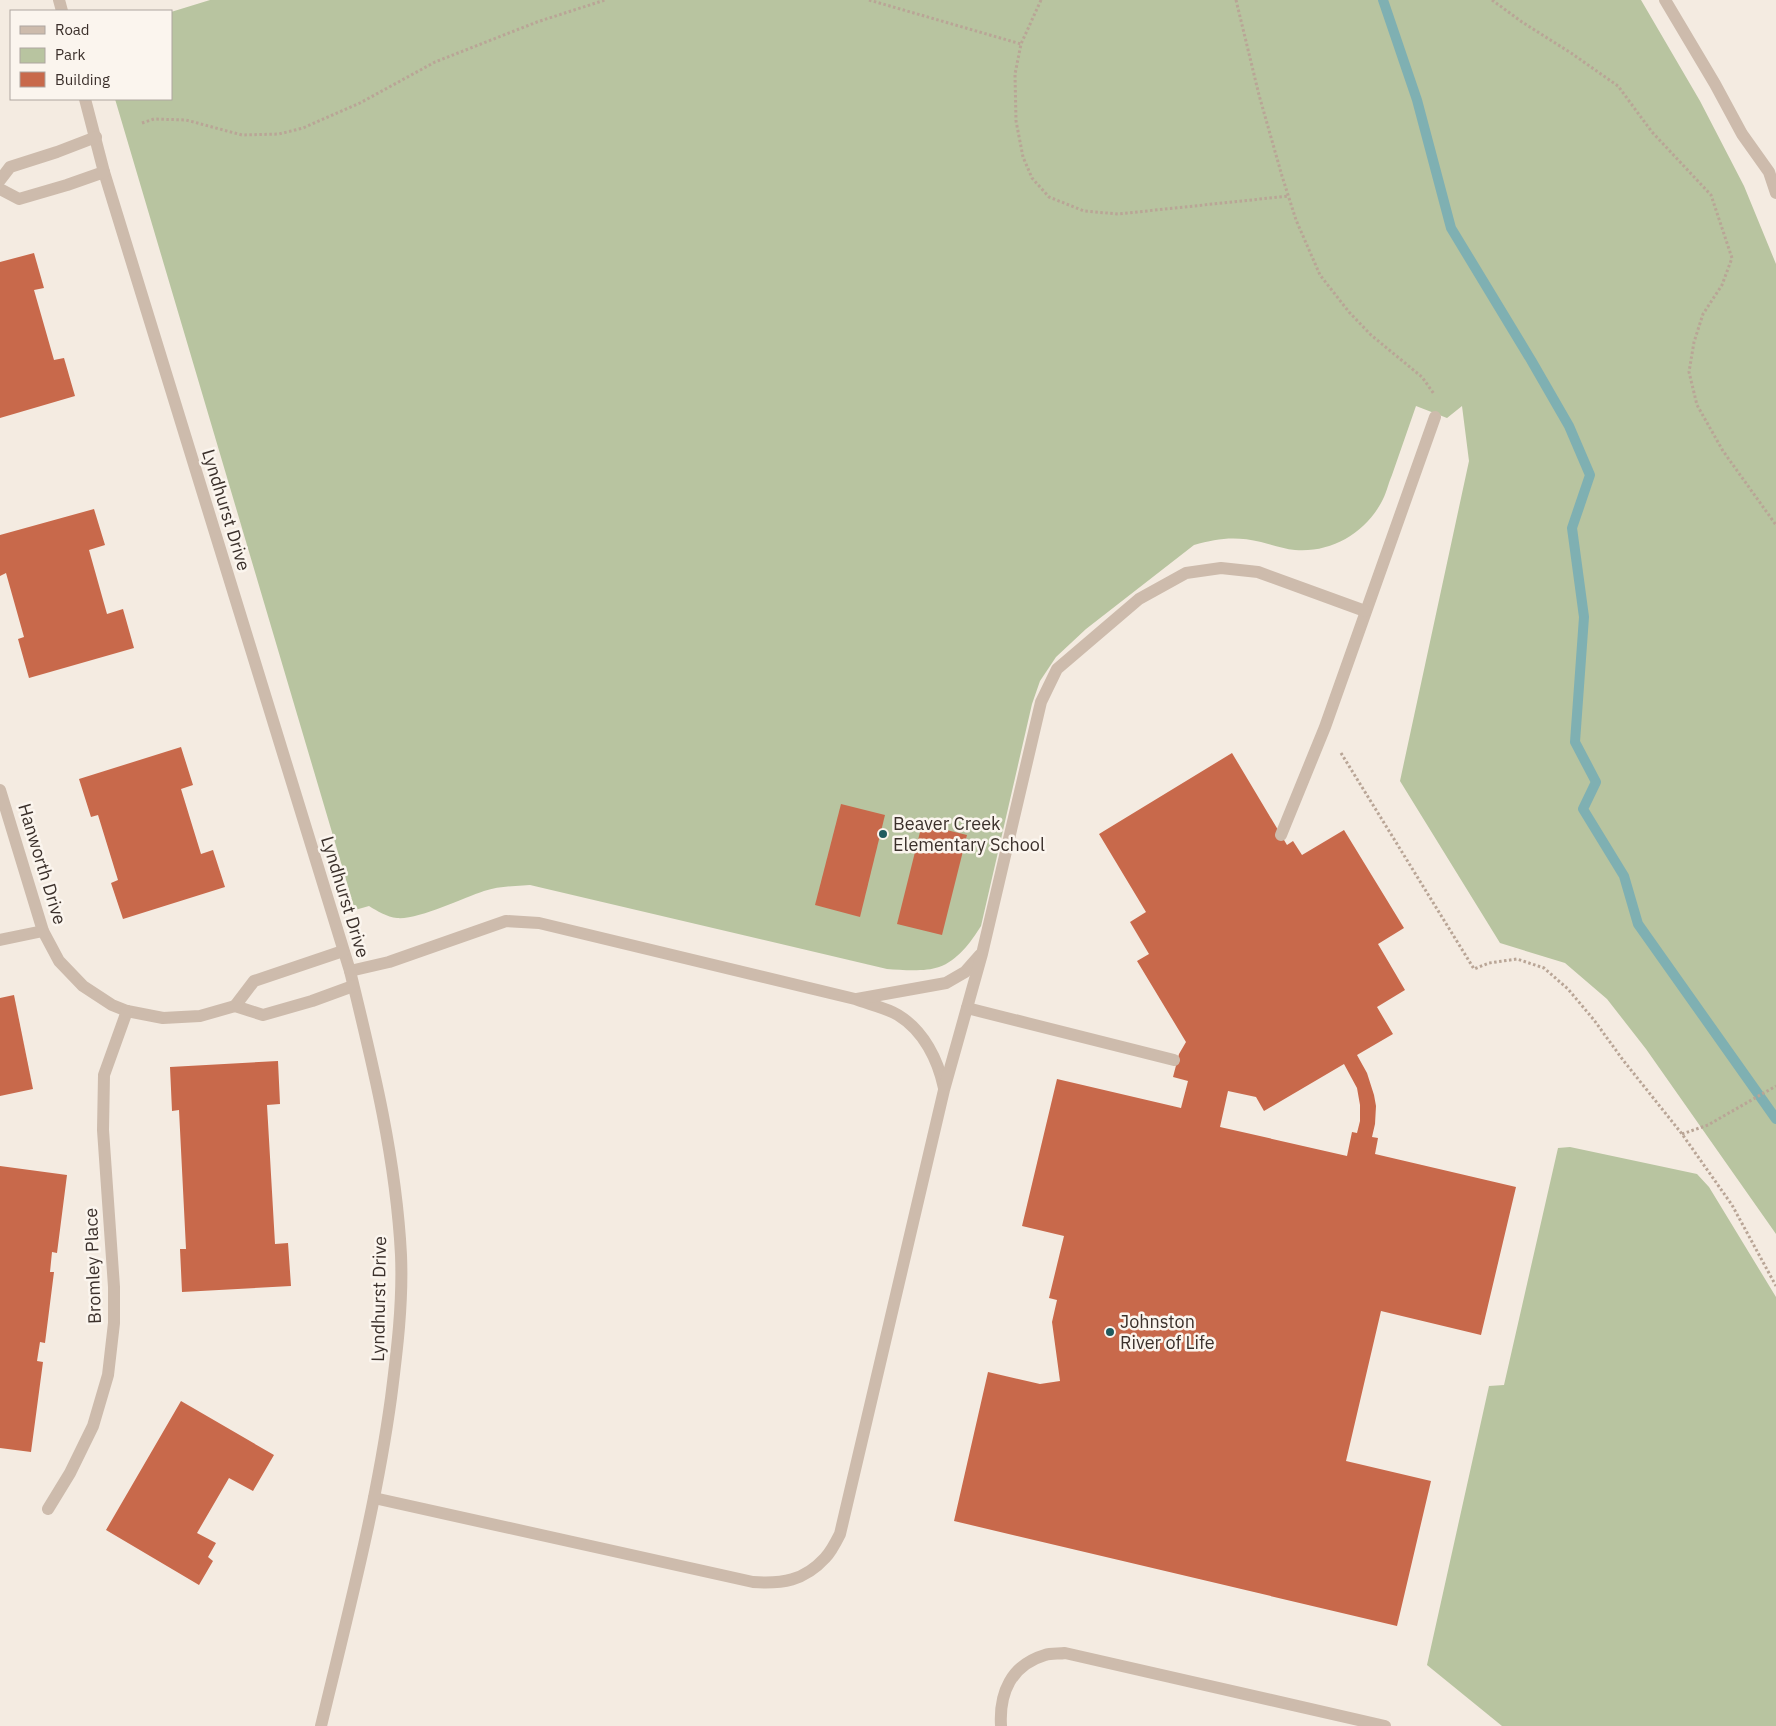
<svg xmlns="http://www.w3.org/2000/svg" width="1776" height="1726" font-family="'IBM Plex Sans',sans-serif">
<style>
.green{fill:#b8c4a0}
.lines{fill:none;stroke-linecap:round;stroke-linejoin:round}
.stream{stroke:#7fb0b2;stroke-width:10}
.building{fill:#c8694b;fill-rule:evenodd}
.path{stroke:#b9a596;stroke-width:3;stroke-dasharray:2.5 2.5;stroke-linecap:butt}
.lane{stroke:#cdbbac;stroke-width:12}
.street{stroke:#cdbbac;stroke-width:12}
.poi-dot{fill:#1f5a5e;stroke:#fbf5ee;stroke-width:2}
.labels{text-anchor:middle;stroke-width:5;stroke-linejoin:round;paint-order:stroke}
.street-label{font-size:18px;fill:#3b302b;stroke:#fbf5ee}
.poi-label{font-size:18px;fill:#3b302b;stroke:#fbf5ee;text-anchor:start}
</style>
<rect width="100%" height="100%" fill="#f4ebe1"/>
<g class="green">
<path d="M210,0H1641L1700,101L1744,186L1776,264V1234L1646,1049L1607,999L1565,963L1500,943L1400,781L1469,461L1462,406L1447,418L1416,406C1408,429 1400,452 1392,475C1388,484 1386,495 1381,503C1364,534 1330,553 1295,550C1284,549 1272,545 1261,542C1236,536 1218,538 1194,545L1086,629L1056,657L1040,681L1032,704L981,926C971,942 957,961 939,967C925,972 902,970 887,969L530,885C515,886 499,886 484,891C463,898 418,920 397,918C387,917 377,911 369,906L355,910L115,99H171V12Z"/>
<path d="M1570,1147L1697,1174L1709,1187L1776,1297V1726H1502L1427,1665L1489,1386L1504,1385L1558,1148Z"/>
</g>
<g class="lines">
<path class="stream" d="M1383,0L1417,100L1451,228L1531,360L1569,426L1590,475L1572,528L1584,617L1575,742L1596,782L1583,809L1624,876L1638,924L1776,1119"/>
</g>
<g class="building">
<path d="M34,253L44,288L34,290L54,360L64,358L75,396L0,418V262Z"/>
<path d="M94,509L105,545L89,550L107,614L123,609L134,648L29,678L18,639L24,637L6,573L0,576V535Z"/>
<path d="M181,747L193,785L181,789L201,854L213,850L225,887L123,919L111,883L118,880L98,815L91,817L79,779Z"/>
<path d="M1232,753L1287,845L1293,841L1302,855L1344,830L1404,928L1378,944L1405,990L1377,1007L1393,1034L1357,1055L1367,1073L1374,1095L1376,1106L1375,1124L1372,1137L1378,1138L1375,1154L1516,1187L1481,1335L1381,1311L1346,1461L1431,1481L1397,1626L954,1521L988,1372L1040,1384L1060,1381L1052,1322L1057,1300L1049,1298L1064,1236L1022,1226L1057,1079L1181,1108L1188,1081L1173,1077L1179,1054L1186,1042L1137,961L1149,954L1130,922L1146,912L1099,834ZM1344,1064L1357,1088L1360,1105V1121L1357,1133L1352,1132L1347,1156L1220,1127L1228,1091L1256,1097L1264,1111Z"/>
<path d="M841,804L885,815L860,917L815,905Z"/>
<path d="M922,824L967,835L942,935L897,924Z"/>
<path d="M14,995L33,1089L0,1096V998Z"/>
<path d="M278,1061L280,1104L267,1105L275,1244L288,1243L291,1286L182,1292L180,1249H186L179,1110L172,1111L170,1067Z"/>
<path d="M0,1166L67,1175L57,1253L52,1252L50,1272H54L45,1343L40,1342L37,1361L43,1362L31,1452L0,1448Z"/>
<path d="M181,1401L274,1455L253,1491L229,1478L197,1533L216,1543L208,1557L213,1561L199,1585L106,1530Z"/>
</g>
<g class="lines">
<g class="path">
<path d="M869,0L1021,44"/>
<path d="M1041,0L1021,44L1015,74L1016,121L1023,157L1032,178L1049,197L1084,211L1118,214L1289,196"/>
<path d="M1236,0L1259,95L1282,176L1296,220L1320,275L1349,312L1371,335L1422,377L1434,394"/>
<path d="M1492,0L1522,22L1571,53L1618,86L1652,132L1711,195L1732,258L1722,285L1703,314L1694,342L1689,372L1697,405L1723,451L1776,525"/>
<path d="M142,123L154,119L186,120L242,135L279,134L303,128L360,103L435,62L537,22L605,0"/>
<path d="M1341,753L1474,969L1489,963L1517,959L1544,968L1568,989L1594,1020L1623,1060L1682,1134L1732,1205L1776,1286"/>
<path d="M1682,1134L1708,1125L1776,1086"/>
</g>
<g class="lane">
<path d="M1281,835L1325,727L1435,417"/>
<path d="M350,971L389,962L506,921L539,923L855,999C868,1004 887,1008 898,1015C924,1031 938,1060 944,1088"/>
<path d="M857,999L946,983L965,972L980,955"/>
<path d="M967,1008L1174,1060"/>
<path d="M374,1498L753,1582C782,1584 804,1581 825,1558C831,1552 836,1542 840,1534L944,1090L982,954L1041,702L1057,669L1139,599L1186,573L1221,568L1258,572L1365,611"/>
<path d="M1001,1726C999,1693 1011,1665 1045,1655C1051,1653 1059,1654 1065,1653L1385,1726"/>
</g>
<g class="street">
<path d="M59,0L62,11"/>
<path d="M1665,0L1715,84L1742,134L1769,172L1776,193"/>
<path d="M85,99L104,172L350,971C373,1065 396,1158 401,1255C403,1303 397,1351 391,1398C376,1508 347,1617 321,1726"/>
<path d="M0,180L10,167L57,152L96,137"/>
<path d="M0,189L19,199L67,185L104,172"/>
<path d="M0,790L43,931L59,961L83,986L112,1005L127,1011L163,1018L200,1016L235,1006L263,1015L312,1001L353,986"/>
<path d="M0,940L43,931"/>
<path d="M235,1006L254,981L343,951"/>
<path d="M48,1509L70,1473L93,1426L108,1375L114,1323V1287L103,1130L104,1075L127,1011"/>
</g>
</g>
<g class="poi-dot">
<circle cx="883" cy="834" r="5"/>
<circle cx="1110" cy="1332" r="5"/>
</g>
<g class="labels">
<g class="street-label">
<text transform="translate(226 510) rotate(73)" y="6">Lyndhurst Drive</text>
<text transform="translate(42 864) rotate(73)" y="6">Hanworth Drive</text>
<text transform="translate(345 897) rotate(73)" y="6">Lyndhurst Drive</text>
<text transform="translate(93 1266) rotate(-92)" y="6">Bromley Place</text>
<text transform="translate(379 1299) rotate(-89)" y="6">Lyndhurst Drive</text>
</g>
<g class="poi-label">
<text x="893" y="830">Beaver Creek<tspan x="893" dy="21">Elementary School</tspan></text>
<text x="1120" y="1328">Johnston<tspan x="1120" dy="21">River of Life</tspan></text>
</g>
</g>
<rect x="10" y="10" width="162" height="90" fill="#fbf5ee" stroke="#aea6a0"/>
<rect x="20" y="26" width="25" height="8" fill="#cdbbac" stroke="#aea6a0"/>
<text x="55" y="35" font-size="15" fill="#3b302b">Road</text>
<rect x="20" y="48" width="25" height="15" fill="#b8c4a0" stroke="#aea6a0"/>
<text x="55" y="60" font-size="15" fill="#3b302b">Park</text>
<rect x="20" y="72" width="25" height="15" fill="#c8694b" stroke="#aea6a0"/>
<text x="55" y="85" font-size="15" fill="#3b302b">Building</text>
</svg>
